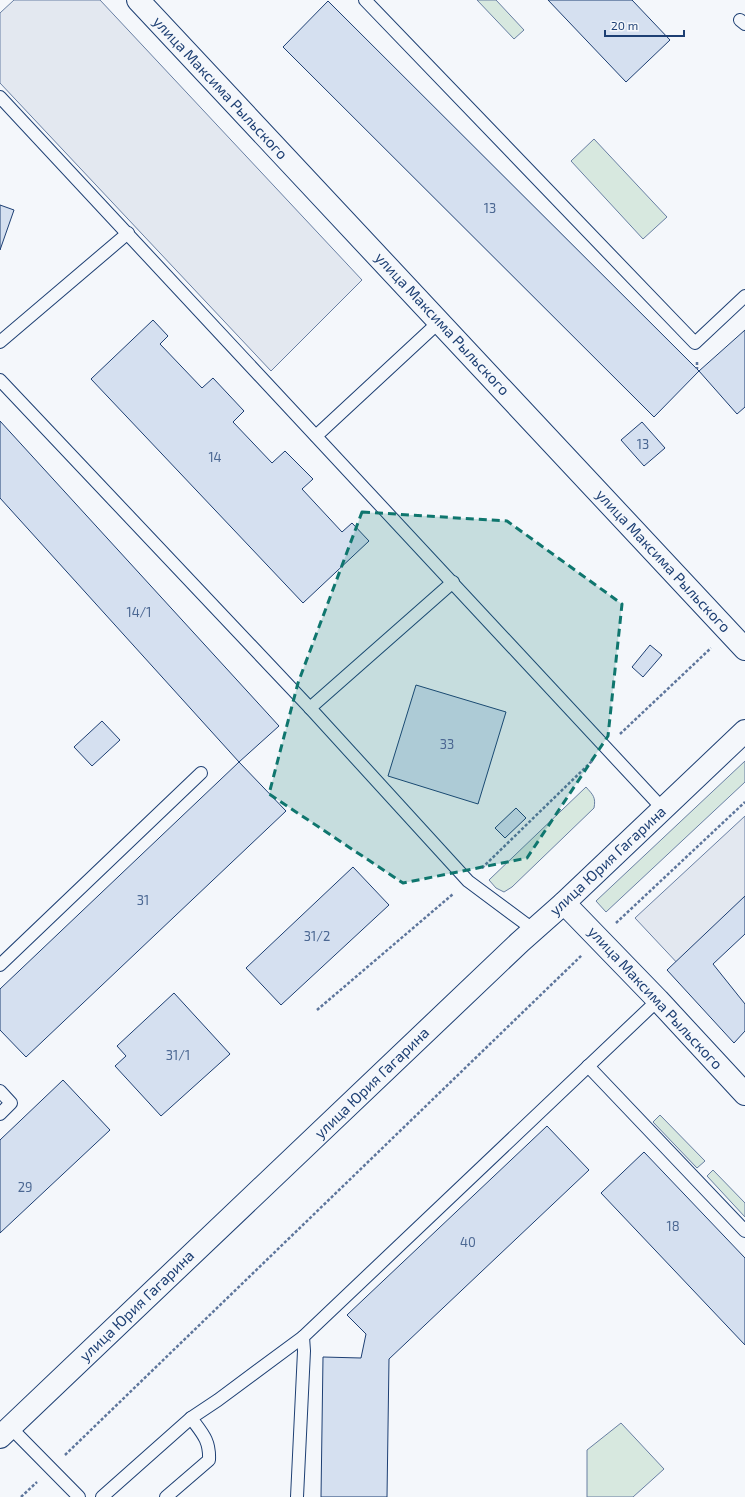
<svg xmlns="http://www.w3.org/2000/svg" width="745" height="1497" font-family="'Exo 2',sans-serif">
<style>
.green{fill:#d7e8df;stroke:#687fa3}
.parking{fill:#e3e8f0;stroke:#687fa3}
.building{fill:#d5e0f0;stroke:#1d3f73}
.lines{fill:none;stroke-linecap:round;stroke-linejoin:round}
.lane-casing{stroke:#1d3f73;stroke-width:14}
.street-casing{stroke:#1d3f73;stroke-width:24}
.secondary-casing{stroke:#1d3f73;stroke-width:24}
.path{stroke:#5e769c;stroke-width:2.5;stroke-dasharray:3 2;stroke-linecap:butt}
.lane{stroke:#f4f7fb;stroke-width:12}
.street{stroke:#f4f7fb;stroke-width:22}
.secondary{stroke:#f4f7fb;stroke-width:22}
.marked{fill:#0f766e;fill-opacity:0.2;stroke:#0f766e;stroke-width:3;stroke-dasharray:8 5;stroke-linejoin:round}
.labels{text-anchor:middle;stroke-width:3;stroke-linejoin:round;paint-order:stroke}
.number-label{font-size:13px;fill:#4b6792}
.street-label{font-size:15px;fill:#1d3f73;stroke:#f4f7fb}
</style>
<rect width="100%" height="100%" fill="#f4f7fb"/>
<g class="green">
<path d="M477,0H496L524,30L514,39Z"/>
<path d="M594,139L667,217L643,239L571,161Z"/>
<path d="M745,761V782L606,912L596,901Z"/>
<path d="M586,787C593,795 596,797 594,808L512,887L504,892L496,888L489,880Z"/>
<path d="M660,1115L705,1161L697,1168L653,1122Z"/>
<path d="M713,1170L745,1203V1217L707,1176Z"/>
<path d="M621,1423L664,1469L633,1497H587V1450Z"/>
</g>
<g class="parking">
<path d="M14,0H100L362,280L271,371L0,83V13Z"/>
<path d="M745,816V907L681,967L635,918Z"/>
</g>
<g class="building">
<path d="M548,0H632L670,40L626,82Z"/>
<path d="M328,1L699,371L654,417L283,47Z"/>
<path d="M0,205L14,210L0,250Z"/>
<path d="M153,320L168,336L160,344L202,388L213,378L244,411L233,422L272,463L285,451L313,479L302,489L342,532L352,523L369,541L303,603L91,379Z"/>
<path d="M745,330V407L737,414L699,371Z"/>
<path d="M0,421L279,726L239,762L0,498Z"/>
<path d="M642,422L665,448L644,466L621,440Z"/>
<path d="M650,645L662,655L643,677L632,667Z"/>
<path d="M416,685L506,712L478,804L388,776Z"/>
<path d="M102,721L120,740L92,766L74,747Z"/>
<path d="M239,762L286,811L26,1057L0,1030V989Z"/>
<path d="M516,808L526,818L505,838L495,828Z"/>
<path d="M353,867L389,905L281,1005L246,968Z"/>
<path d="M745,896V934L713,964L745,1004V1031L734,1043L667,970Z"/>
<path d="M174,993L230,1054L161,1116L115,1066L126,1056L117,1046Z"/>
<path d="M63,1080L110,1130L0,1233V1140Z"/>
<path d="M547,1126L589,1170L389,1359L387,1497H321L323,1357L361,1358L366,1334L347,1315Z"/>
<path d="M644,1152L745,1258V1345L601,1193Z"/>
</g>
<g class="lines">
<defs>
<g id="lane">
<path d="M365,0L695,343L745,296"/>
<path d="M740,20L745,24"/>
<path d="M0,97L663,809"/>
<path d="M0,342L128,233"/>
<path d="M0,380L310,708L468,881L534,930"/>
<path d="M316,436L439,322"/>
<path d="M310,708L453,582"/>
<path d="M0,965L201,773"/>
<path d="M588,1066L745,1231"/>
<path d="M0,1091L11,1103L0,1114"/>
<path d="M10,1427L79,1497"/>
<path d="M102,1497L191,1418L218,1400L303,1337"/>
<path d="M166,1497L209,1460C210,1440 202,1433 191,1418"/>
<path d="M297,1497L304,1351L303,1337L658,1000"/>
</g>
<g id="street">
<path d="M138,0L745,649"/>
<path d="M564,903L658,1000L745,1094"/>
</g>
<path id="secondary" d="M0,1437L520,942L564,903L745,731"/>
</defs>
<use href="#lane" class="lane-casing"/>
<use href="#street" class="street-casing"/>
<use href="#secondary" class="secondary-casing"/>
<g class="path">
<path d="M697,362V369"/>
<path d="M620,734L711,648"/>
<path d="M482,868L592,761"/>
<path d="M616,923L745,802"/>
<path d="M317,1010L453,894"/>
<path d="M65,1455L582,955"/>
<path d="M21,1497L37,1482"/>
</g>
<use href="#lane" class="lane"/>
<use href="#street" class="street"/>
<use href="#secondary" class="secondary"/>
</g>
<path class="marked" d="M362,512L507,521L622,604L608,736L527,858L403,883L269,794L298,683Z"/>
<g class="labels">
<g class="number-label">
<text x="490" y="213">13</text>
<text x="643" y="449">13</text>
<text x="215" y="462">14</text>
<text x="139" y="617">14/1</text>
<text x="447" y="749">33</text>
<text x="143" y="905">31</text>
<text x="317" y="941">31/2</text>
<text x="178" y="1060">31/1</text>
<text x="25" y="1192">29</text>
<text x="673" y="1231">18</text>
<text x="468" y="1247">40</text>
</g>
<g class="street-label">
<text transform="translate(220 88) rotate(47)" y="5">улица Максима Рыльского</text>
<text transform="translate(442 324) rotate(47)" y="5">улица Максима Рыльского</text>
<text transform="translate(663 561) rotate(47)" y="5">улица Максима Рыльского</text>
<text transform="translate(608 861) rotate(-43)" y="5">улица Юрия Гагарина</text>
<text transform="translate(655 998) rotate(47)" y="5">улица Максима Рыльского</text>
<text transform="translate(372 1083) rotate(-44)" y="5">улица Юрия Гагарина</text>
<text transform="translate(137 1306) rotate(-44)" y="5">улица Юрия Гагарина</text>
</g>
</g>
<path d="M605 30v6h79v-6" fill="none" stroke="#1d3f73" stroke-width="2"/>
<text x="611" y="30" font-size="12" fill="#1d3f73" stroke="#f4f7fb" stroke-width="3" paint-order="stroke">20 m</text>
</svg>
